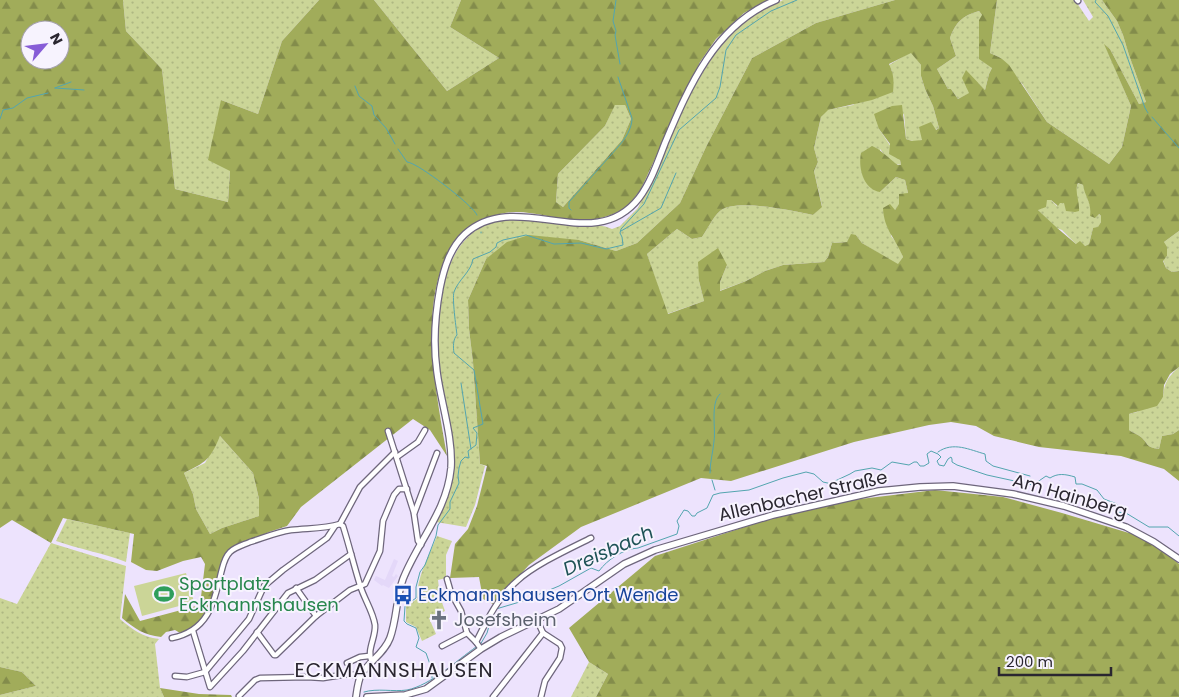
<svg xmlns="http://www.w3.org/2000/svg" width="1179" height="697" font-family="Poppins,sans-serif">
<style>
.built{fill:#e4d8f9}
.grass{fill:url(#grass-dots)}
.forest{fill:url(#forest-firs);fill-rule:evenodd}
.pitch{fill:#cbd597}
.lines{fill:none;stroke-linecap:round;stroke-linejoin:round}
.stream{stroke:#53a5af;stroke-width:1}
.minor-casing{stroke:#6e667c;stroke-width:7}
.major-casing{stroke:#6e667c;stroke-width:8}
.minor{stroke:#fff;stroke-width:4.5}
.major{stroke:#fff;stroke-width:5.5}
.labels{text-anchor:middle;stroke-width:4;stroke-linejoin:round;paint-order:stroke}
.street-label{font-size:18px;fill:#2a2630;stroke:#f7f3fe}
.leisure-label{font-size:18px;fill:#27864d;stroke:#f7f3fe;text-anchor:start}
.transit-label{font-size:18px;fill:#164399;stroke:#f7f3fe;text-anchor:start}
.worship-label{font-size:18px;fill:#5b616d;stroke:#f7f3fe;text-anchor:start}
.water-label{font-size:19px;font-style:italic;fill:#1f5357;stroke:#f7f3fe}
.quarter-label{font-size:20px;letter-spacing:1px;fill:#2a2630;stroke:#f7f3fe}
</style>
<defs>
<pattern id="grass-dots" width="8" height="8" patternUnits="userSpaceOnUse" patternTransform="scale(1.25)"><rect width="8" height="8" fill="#cbd597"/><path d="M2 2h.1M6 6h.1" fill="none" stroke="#aeb782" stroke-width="1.8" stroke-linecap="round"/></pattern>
<pattern id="forest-firs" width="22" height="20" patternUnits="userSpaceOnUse" patternTransform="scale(1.25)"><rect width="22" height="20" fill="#a1ac5a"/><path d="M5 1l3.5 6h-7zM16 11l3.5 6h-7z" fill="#838c4b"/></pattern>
</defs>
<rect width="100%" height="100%" fill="#ede3fd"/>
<path class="built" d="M394,559L398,561L392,576L394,577L396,574L398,576L389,588L383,585L382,586L374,580L376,576L385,580Z"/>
<g class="grass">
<path d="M123,0H319L282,41L258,114L221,100L230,171L228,202L175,189L162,69L126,31Z"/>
<path d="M374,0H461L450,27L499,58L447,91Z"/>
<path d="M783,0H895L816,23L752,58L706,147L680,203L637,243L616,251L579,240L486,259L468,300L469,329L473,362L480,464L485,466L475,505L466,527L436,522C447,503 453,483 454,460C454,452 451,443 450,434C446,413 441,392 439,371C435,323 437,244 489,223C505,216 524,219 541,221C553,223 566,226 579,226C593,227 597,223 612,229L620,226L638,208L684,105L717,48L736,28L760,11Z"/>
<path d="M997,0H1075L1089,21L1093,17L1083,0H1102L1117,21L1123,35L1129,55L1146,102L1139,104L1110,49L1105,45L1131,106L1122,147L1109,164L1047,122L1023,85L1001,58L990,53Z"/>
<path d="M979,11L982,15L992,68L989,74L985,90L978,83L970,93L958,99L951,89H948L937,69L956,56L950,38C956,22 962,16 979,11Z"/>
<path d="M911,52L921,65V76L925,89L933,106L939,128C925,135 923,146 906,139L904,114L879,129L900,160L901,165C892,165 886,156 880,149V192L896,177L905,180L908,193L895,210L891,236L899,246L903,257L898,265L862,243L856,235L847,242L832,243L828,257L824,262L783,265L765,271L746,281L719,291L720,282L727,265L699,281L704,301L667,314L647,254L677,229L692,239L702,237C707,230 713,217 720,211C736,198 793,211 813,215L822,206L814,171L818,162L814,148L821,117L827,110L853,105L892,71L889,65Z"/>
<path d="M615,104L625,105L631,119L622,140L563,207L556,202L558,174L605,126Z"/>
<path d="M1078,183L1083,185L1091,208L1101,216V222L1098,228H1093L1089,244L1085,246L1076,244L1062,230L1054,227L1037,209H1041L1047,200H1051L1057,206L1060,202L1064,203L1076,189Z"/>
<path d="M1179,225V271L1172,272L1166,268L1163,260L1167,256L1164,242L1179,231Z"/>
<path d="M1179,367V430L1173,434L1162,436L1159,449C1145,447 1149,444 1141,437C1137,434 1133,433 1129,430V414L1137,412L1163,397C1164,382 1169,376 1179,367Z"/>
<path d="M220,436L253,473L259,499V516L222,528L210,534L196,509L193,494L184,473L205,463Z"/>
<path d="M67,519L130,533L126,562C103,553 79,549 56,541Z"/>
<path d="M437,536L452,541L446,555V578L438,580L440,597L445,611L429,618L436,634L422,641L416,627L406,622V606L417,599C417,576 428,558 437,536Z"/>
<path d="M51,543L126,566L120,619C132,629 142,637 159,639L155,644L160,688L164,697H0V695L36,686L22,672L0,667V598L17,604Z"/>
<path d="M589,662L608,674L596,697H571Z"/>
</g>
<g class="forest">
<path d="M0,0H123L126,31L162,69L175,189L228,202L230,171L208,160L221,100L258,114L282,41L319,0H374L447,91L499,58L450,27L461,0H768L744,13L716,39L700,62L641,189C638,193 635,197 632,201C621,215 594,221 576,221C556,219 536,212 516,212C503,212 491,216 480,222C407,261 436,390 447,456L430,430L413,419L301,507L287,526L269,532L226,552C219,574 212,612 194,626C190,629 184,631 180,633L175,630L166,632L161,637C144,635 135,629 122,618L125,594L140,621L200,605L205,564L201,557L183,561L157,571L146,570L131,562L134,534L63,518L51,543L12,520L0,528ZM30,30H60V60H30ZM615,105H625L631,119L622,140L563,207L556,202L558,174L605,126ZM220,436L253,473L259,499V516L222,528L210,534L196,509L193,494L184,473C206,462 210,460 220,436Z"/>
<path d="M895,0H997L990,53L1001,58L1009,65L1047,122L1109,164L1122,147L1131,106L1104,44L1110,49L1139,104L1146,102L1129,55L1123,35L1117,21L1102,0H1179V231L1164,242L1167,247V256L1163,261L1166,268L1172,272L1179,271V367L1170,374L1164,385L1163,397L1157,406L1129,414V430C1133,433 1137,434 1141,437C1149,444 1145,447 1159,449L1162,436L1173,434L1179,430V481L1164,469L1121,456L1039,447L994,436L976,426L951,422L929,425L854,442L731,481L701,478L581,527L529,565L493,604L483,599L479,577L450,578L455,544L468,529L477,506L487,466L480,464L473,362L469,329L468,300L486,259L507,242L529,235L579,240L616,251L637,243L680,203L706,147L752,58L816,23ZM979,11L982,15L979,20V59L992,68L989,74L985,90L966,70L962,78L969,93L958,99L951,89H948L937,69L956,56L950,38C956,22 962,16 979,11ZM911,53L921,65V76L925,89L933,106L939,128L936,130L931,122L919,127L922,140L912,141L906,139L902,105L892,106L874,114L879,129L890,144L889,154L900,160L901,165H898C889,159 882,150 872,146L861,153C858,167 863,189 880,192L896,177L905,180L908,193L899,194V204L895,210L890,204L883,208C884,230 895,237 903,257L898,264L862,243L856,235L851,234L847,242L832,243L828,257L824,262L783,265L765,271L746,281L720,291V282L727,265L718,248L698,262L699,281L704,301L668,314L647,254L677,229L692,239L702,237C707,230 713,217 720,211C736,198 793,211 813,215L822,207L814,171L818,162L814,148L821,117L828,110L872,100L893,92C894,82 894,74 889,64ZM1078,183L1083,185C1085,197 1092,203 1090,216L1095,218L1099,214L1101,216V222L1098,227L1093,228L1089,244L1085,246L1080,241L1076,244C1063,233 1050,222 1038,210L1046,207L1047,200H1051L1058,206L1060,203H1064L1066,211L1075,212L1079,211C1080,201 1074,192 1078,183Z"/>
<path d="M935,490L1003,497L1062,513L1139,536L1170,556L1179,564V697H596L608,674L589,662L569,628L655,556L763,521L852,500Z"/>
<path d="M0,667L22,672L36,686L0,695Z"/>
<path d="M160,688L199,694L231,695L232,697H164Z"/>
</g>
<path class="pitch" d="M186,573L194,602L142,616L134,586Z"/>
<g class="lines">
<g class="stream">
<path d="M616,0L613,21L616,31L615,35L620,64"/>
<path d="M1096,0L1095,2L1108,16L1123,45L1145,108L1148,113"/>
<path d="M355,86L359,96L372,106L374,115L386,128L395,144"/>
<path d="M55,88L84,90"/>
<path d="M55,88L71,82"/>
<path d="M1152,117L1179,148"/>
<path d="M0,119L3,110L13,108L27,98L48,93"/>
<path d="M398,149L407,162C417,162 474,206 477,215"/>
<path d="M571,210L569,208V202L618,147C625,139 632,129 632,118L618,77"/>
<path d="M621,231L661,208L676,173"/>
<path d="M481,232V233"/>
<path d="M461,383L471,449"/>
<path d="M938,452C953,441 970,450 985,454L986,461L993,466L1030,476"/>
<path d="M710,473C710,462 713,452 714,441C716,429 710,403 720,394"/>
<path d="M712,480L715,490"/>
<path d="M496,609L523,601L559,586L591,568L599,571C607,560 623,549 638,548L677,534L679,526L677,521L684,510L688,511L692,516H695L697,513L707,508L713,495L720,493L749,490L783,478L806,472L814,474L823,482L832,484L835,481L850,474L855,471L872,468L881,470L892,462L909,465L914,462H917L920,466H924L929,463L927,454L931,451L938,454L941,457L937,461L939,465L944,466L948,459L951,457L952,459V462L957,465L987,475L1033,485L1046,476L1050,478C1058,473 1065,474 1075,477L1076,484H1082L1097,490L1104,499L1117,504L1116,512L1126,513L1149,527H1168L1179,536"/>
<path d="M480,645L487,633L491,619"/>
<path d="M432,678V670L426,653L416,647L419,638L416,628L407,624L404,621L405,606L416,598V587L420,572L425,565L436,536L438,525L450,509V502L459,483L458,476L459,468L461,461L465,457L469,458L468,451L476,445L477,433L473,428L483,424L474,370L454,353C453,347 453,339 457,335C456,327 452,298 454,292C458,280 471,272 473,259L490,252L496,247L497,243L503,240L526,235L554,244L581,243L606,249L623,245L622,237L620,233L621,229L644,204L679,130L716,98L720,87L726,50L736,35L771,11L797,0"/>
<path d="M364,692C377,688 393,692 407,690C431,685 456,661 476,647"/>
</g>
<defs>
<g id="minor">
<path d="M1077,0L1078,1"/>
<path d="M388,431L414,513"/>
<path d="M397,457L418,442L425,430"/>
<path d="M340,524L343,526C349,545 354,566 360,585C364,599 373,611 375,625C376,638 366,650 372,662"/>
<path d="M340,524L360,487L395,452"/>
<path d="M421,545L418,541L414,514L437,453"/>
<path d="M447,579L451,593L461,611L467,633L476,642L481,649"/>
<path d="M296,588L316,616"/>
<path d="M193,631L210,687L243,651L288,593L315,580L351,554"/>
<path d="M257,632L274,655H276L316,616L350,590L365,584L380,551L383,521L394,495L399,489H407"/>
<path d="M172,638C207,631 214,605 221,573C223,566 224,558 230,552C235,547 243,545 250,542C263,538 277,532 291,530C307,528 324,529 340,524"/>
<path d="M476,642C487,620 498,597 517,581C534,565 569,549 591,538"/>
<path d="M442,646L467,633"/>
<path d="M347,663L360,657L369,656"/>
<path d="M175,676L187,677L205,672L249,619L264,586L283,570L327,538L335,526"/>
<path d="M239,696L255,680L260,678L307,677L323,678L348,674L360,676"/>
<path d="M493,697L543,633L537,620"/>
<path d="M541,697L545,681L560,658L562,648L560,644L543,633"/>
</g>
<g id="major">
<path d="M356,697C357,690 358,681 361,675C369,661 384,654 390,638C397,619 396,598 403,579C418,541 447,511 451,468C453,437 441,403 437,372C433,344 435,315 440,288C444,268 450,248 465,234C517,187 593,257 639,198C651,182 658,161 665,143C689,86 715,25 776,0"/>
<path d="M367,697L405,695L426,689L481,649L501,637L559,609L624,564L655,550L773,515L879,491L920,487L953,486L1013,494L1064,506L1126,527L1154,542L1179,559"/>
</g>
</defs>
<use href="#minor" class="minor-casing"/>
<use href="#major" class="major-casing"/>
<use href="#minor" class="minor"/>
<use href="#major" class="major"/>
</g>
<defs>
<symbol id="stadium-bare" viewBox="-9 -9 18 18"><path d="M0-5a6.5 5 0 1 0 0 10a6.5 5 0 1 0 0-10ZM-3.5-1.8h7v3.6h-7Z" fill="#2e9e5b" stroke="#f7f3fe" stroke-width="2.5" paint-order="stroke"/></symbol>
<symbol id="bus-bare" viewBox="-9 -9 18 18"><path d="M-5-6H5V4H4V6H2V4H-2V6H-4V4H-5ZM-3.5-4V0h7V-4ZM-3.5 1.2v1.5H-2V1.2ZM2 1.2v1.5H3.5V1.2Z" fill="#1a4fb4" stroke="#f7f3fe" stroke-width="2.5" paint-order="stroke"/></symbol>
<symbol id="church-bare" viewBox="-9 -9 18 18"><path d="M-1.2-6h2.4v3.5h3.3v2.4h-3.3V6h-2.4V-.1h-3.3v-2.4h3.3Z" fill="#6b7280" stroke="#f7f3fe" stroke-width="2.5" paint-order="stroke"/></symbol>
</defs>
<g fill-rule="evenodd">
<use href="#stadium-bare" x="150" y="580" width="28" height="28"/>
<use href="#bus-bare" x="389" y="581" width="28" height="28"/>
<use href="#church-bare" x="425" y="606" width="28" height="28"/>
</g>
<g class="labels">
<g class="street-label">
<text transform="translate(803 496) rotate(-13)" y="6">Allenbacher Straße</text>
<text transform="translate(1070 496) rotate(16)" y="6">Am Hainberg</text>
</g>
<g class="leisure-label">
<text x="179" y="590">Sportplatz<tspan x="179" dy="21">Eckmannshausen</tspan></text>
</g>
<g class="transit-label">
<text x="418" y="601">Eckmannshausen Ort Wende</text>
</g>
<g class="worship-label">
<text x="454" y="626">Josefsheim</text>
</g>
<g class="water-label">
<text transform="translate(608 550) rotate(-24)" y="7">Dreisbach</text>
</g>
<g class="quarter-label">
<text x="394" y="677">ECKMANNSHAUSEN</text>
</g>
</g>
<g transform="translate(45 45) rotate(62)"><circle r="24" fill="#f7f3fe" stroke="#a5a1ac"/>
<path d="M0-4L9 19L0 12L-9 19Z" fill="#875dd7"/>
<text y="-8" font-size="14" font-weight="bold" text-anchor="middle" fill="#2a2630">N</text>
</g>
<path d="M999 667v8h112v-8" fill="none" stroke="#2a2630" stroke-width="2.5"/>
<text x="1006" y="667" font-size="15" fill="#2a2630" stroke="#f7f3fe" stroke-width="4" paint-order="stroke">200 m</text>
</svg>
